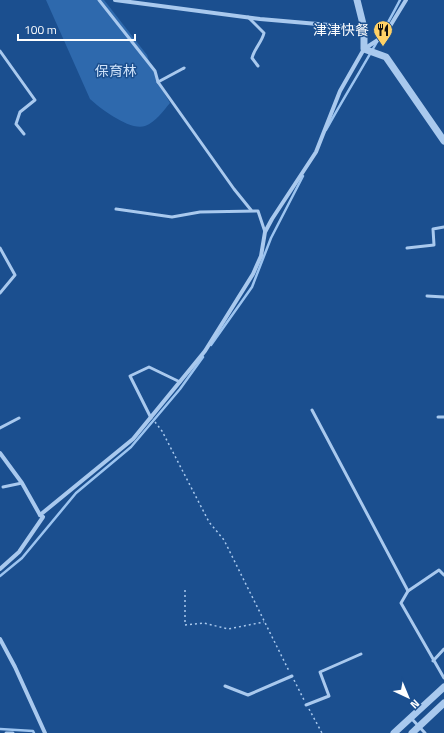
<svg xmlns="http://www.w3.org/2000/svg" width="444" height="733" font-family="'Titillium Web','Noto Sans TC',sans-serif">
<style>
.green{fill:#2e69ad}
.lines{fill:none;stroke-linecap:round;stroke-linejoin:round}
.stream{stroke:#9cc4f0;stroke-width:2.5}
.path{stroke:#a9c9ee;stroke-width:1.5;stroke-dasharray:2 3;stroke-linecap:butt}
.service{stroke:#a9c9ee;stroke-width:3}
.minor{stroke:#a9c9ee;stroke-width:4}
.tertiary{stroke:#a9c9ee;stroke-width:7}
.labels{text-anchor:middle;stroke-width:3;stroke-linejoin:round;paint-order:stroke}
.poi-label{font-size:14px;fill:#fff;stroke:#1b4f8f;text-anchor:end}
.park-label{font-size:14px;fill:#cfe3fa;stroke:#1b4f8f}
</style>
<rect width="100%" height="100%" fill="#1b4f8f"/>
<path class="green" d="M46,0H104L147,55L151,67L157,73V81L170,103C163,111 156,122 145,126C130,131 101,109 90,99Z"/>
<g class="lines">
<g class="stream">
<path d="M326,130C350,86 377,45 400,0"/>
<path d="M211,345L252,287L271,238L303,176"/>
<path d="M0,576L22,558L76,493L131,447L180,389L203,357"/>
<path d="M0,729L33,731L34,733"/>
</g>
<g class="path">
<path d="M155,422L162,431L209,522L224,540L289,671"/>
<path d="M185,590V625L204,623L228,629L264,622"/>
<path d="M294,680L304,700"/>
<path d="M309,709L322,733"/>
</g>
<g class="service">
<path d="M99,0L155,71L158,82L234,189L251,210"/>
<path d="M248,17L264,33C262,42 254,49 252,58L258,66"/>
<path d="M0,51L35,100L20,112L16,124L24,134"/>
<path d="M158,82L184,68"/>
<path d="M116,209L172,217L200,212L258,211L265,232"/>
<path d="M0,248L15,275L0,293"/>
<path d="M407,248L434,245L433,229L444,227"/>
<path d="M427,296L444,297"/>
<path d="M312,410L408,591L401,603L444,678"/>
<path d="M438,417H444"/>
<path d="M151,418L130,376L149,367L180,382"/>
<path d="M0,428L19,418"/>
<path d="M3,487L22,483"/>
<path d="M408,591L439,570L444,575"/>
<path d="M433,661L444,649"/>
<path d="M225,686L248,695L292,676"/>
<path d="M306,705L329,696L320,672L361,654"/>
<path d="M411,718L425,733"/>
<path d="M6,733H13"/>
</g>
<g class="minor">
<path d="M115,0L260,19L364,28"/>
<path d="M0,453L22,483L40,515"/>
<path d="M0,569L19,552L43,517L40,515L133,439L205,351L253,274L261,256L265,232L272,219L316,152L340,91L364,49L384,36L406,0"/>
<path d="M0,639L15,667L45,733"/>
</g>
<g class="tertiary">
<path d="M357,0L364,28V49L386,57L444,141"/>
<path d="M394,733L444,687"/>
<path d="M412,733L444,703"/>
</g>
</g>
<defs>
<symbol id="restaurant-pin" viewBox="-11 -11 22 30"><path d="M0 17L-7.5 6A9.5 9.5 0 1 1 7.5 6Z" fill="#ffd166" stroke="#1b4f8f"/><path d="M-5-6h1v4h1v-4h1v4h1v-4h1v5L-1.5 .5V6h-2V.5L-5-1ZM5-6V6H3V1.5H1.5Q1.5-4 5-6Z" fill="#111"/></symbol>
</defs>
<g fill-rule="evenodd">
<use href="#restaurant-pin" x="372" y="19" width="22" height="30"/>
</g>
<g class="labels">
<g class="poi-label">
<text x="369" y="35">津津快餐</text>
</g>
<g class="park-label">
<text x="116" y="76">保育林</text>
</g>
</g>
<g transform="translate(408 697) rotate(136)" stroke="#1b4f8f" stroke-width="3" paint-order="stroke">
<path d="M0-3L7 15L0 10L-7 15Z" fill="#ffffff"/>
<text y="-6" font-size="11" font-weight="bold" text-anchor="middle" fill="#ffffff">N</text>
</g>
<path d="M18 34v6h117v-6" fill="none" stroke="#ffffff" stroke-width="2"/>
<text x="24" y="34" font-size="12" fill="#ffffff" stroke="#1b4f8f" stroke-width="3" paint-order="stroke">100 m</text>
</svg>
